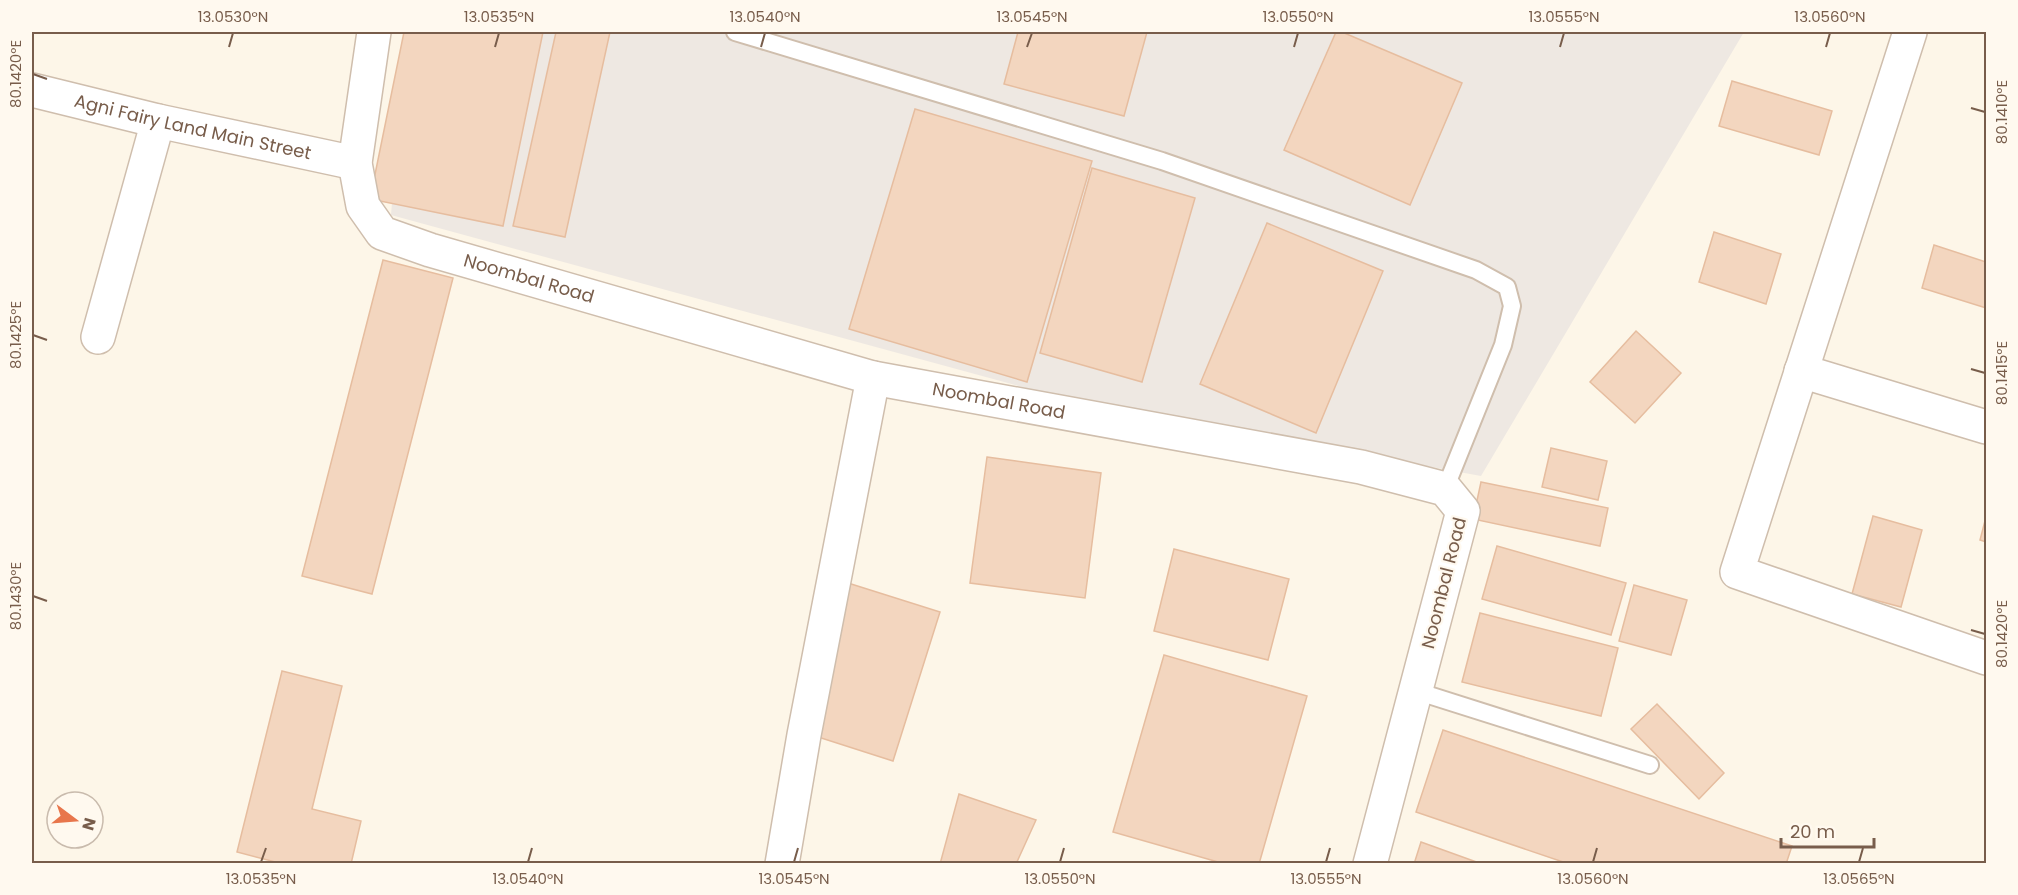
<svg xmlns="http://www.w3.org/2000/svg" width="2018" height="895" font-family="Poppins,sans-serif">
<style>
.industrial{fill:#eee8e2}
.building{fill:#f3d6bf;stroke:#e6bd9f;stroke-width:1.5}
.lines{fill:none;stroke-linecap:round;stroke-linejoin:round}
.service-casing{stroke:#cfbead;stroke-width:20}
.minor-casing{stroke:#cfbead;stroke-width:36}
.service{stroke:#fff;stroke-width:16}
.minor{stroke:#fff;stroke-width:33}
.ticks{fill:none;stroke:#785d4b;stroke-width:2}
.labels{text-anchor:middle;stroke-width:4.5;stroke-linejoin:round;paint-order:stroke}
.street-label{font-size:18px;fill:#785d4b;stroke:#fff9ef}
.neatline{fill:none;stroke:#785d4b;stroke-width:2}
.ticks-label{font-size:15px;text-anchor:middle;fill:#785d4b}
</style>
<rect width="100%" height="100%" fill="#fdf6e8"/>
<path class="industrial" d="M406,32H1744L1481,476L1081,403L391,215Z"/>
<g class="building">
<path d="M404,32H543L503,226L370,199Z"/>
<path d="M556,32H610L565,237L513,226Z"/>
<path d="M1018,32H1147L1124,116L1004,84Z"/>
<path d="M1336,32H1342L1462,83L1410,205L1284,150Z"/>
<path d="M1732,81L1832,111L1819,155L1719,126Z"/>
<path d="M915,109L1092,161L1027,382L849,329Z"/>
<path d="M1092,168L1195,198L1142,382L1040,353Z"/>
<path d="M1267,223L1383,271L1316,433L1200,384Z"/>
<path d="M1714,232L1781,254L1766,304L1699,282Z"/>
<path d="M1934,245L1986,262V308L1922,288Z"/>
<path d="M383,260L453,278L372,594L302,576Z"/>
<path d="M1636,331L1681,373L1635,423L1590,382Z"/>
<path d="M1551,448L1607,461L1598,500L1542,487Z"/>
<path d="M987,457L1101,473L1085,598L970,583Z"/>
<path d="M1481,482L1608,508L1600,546L1473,519Z"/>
<path d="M1873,516L1922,530L1901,607L1852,594Z"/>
<path d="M1986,517V542L1980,540Z"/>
<path d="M1497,546L1626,583L1611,635L1482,599Z"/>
<path d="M1174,549L1289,579L1268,660L1154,631Z"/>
<path d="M848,583L940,612L893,761L815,736L831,682L823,680Z"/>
<path d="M1634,585L1687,600L1671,655L1619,641Z"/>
<path d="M1480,613L1618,648L1601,716L1462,682Z"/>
<path d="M1164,655L1307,696L1259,864H1225L1113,832Z"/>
<path d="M282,671L342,686L312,809L361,821L351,864H283L237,852Z"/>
<path d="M1657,704L1724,773L1699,799L1631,729Z"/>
<path d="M1443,730L1792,846L1786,864H1569L1416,812Z"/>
<path d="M959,794L1036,820L1016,864H940Z"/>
<path d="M1421,842L1482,864H1414Z"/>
</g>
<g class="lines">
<defs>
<g id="service">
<path d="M735,32L1162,161L1476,270L1507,287L1512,306L1503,345L1445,489"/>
<path d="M1416,691L1650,765"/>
</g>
<g id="minor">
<path id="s1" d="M374,32L355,163L363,206L382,233L430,250L873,378L1361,467L1445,489L1463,511L1370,864"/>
<path d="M1910,32L1737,572L1986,658"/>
<path id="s2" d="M32,90L158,121L355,163"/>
<path d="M98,337L158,121"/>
<path d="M1801,371L1986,427"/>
<path d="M782,864L804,735L873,378"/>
</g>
</defs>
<use href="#service" class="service-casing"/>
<use href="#minor" class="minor-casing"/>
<use href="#service" class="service"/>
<use href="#minor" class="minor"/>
</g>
<path class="ticks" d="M229,47L233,33M495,47L499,33M761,47L765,33M1027,47L1032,33M1294,47L1298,33M1560,47L1564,33M1826,47L1830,33M33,74L47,79M1971,108L1985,112M33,335L47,340M1971,369L1985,373M33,596L47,601M1971,630L1985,634M261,862L266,848M528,862L532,848M794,862L798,848M1060,862L1064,848M1326,862L1330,848M1593,862L1597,848M1859,862L1863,848"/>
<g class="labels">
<g class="street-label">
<text dy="6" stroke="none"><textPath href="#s2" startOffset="165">Agni Fairy Land Main Street</textPath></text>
<text dy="6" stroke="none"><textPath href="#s1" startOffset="363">Noombal Road</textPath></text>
<text dy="6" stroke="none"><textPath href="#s1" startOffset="849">Noombal Road</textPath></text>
<text transform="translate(1444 583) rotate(-76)" y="6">Noombal Road</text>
</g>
</g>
<rect width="2018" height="895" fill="none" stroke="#fff9ef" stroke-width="66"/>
<g transform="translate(75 820) rotate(106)"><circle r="28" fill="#fff9ef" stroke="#c9bbad" stroke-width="1.5"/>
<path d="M0-4.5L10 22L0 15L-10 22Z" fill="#e8764c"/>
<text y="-9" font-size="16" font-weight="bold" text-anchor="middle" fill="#785d4b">N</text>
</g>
<path d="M1781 838v9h93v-9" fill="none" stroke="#785d4b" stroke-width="3"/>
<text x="1790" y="838" font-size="18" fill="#785d4b" stroke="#fff9ef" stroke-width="4.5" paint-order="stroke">20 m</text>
<rect x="33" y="33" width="1952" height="829" class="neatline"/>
<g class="ticks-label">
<text x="233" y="22">13.0530°N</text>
<text x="499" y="22">13.0535°N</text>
<text x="765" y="22">13.0540°N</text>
<text x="1032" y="22">13.0545°N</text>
<text x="1298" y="22">13.0550°N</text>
<text x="1564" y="22">13.0555°N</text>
<text x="1830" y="22">13.0560°N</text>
<text transform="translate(16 74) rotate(-90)" y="5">80.1420°E</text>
<text transform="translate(2002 112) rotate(-90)" y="5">80.1410°E</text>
<text transform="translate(16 335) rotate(-90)" y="5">80.1425°E</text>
<text transform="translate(2002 373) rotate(-90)" y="5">80.1415°E</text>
<text transform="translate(16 596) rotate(-90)" y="5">80.1430°E</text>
<text transform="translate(2002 634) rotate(-90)" y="5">80.1420°E</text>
<text x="261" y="884">13.0535°N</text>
<text x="528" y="884">13.0540°N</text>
<text x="794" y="884">13.0545°N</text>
<text x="1060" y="884">13.0550°N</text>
<text x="1326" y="884">13.0555°N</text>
<text x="1593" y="884">13.0560°N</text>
<text x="1859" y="884">13.0565°N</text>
</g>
</svg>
